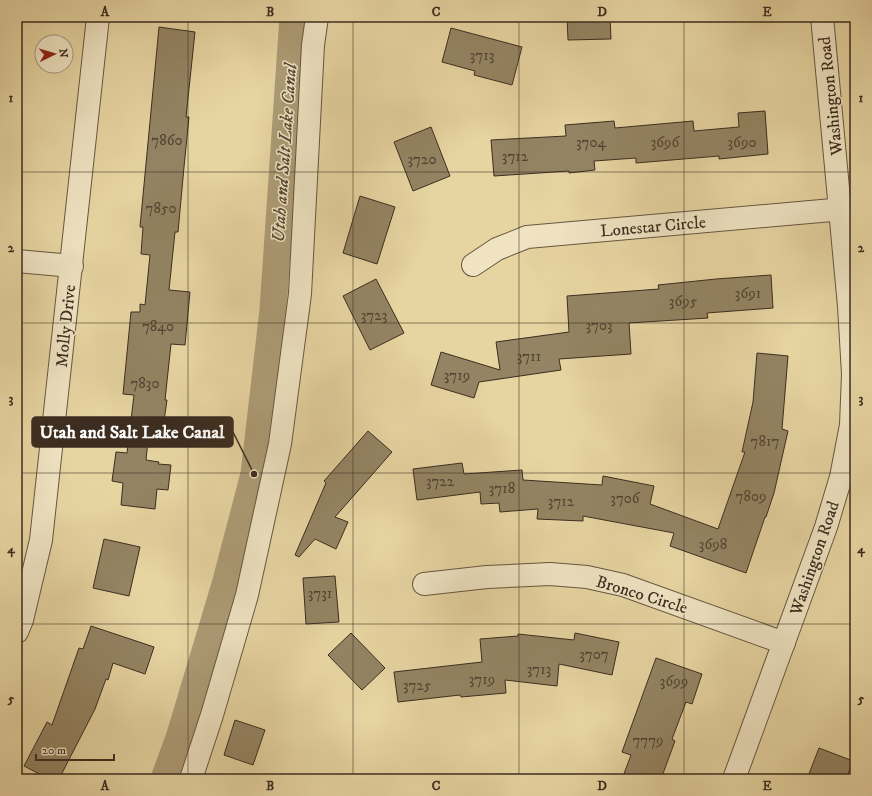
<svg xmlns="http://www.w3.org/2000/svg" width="872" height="796" font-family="'IM FELL DW Pica',serif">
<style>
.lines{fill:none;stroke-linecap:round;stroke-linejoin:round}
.canal{stroke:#ac9b75;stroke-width:27}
.building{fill:#948463;stroke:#3c2d20}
.minor-casing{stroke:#665740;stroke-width:24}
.minor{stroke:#efe3c2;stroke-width:22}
.grid{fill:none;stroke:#3c2d20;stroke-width:1;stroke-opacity:0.55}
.labels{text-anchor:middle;stroke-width:3;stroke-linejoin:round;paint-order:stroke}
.number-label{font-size:15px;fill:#524331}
.street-label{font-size:17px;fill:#3c2d20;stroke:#efe3c2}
.water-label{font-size:18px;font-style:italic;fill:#584835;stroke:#efe3c2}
.leader{fill:none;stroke:#3c2d20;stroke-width:1.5}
.callout-dot{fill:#3c2d20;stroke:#efe3c2;stroke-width:1.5}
.callout{fill:#3c2d20;stroke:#3c2d20;stroke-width:1.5}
.callout-label{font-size:18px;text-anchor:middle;font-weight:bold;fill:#fff}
.neatline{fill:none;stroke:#3c2d20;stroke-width:1.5}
.grid-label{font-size:13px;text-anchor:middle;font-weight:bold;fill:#3c2d20}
</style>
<rect width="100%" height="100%" fill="#e6d4a1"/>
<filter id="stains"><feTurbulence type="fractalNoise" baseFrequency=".005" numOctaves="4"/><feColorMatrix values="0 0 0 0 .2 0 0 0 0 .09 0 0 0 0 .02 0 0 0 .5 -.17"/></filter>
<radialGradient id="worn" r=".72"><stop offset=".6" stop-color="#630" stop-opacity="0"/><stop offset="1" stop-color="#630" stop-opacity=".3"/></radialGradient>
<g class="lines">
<path class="canal" d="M164,779L179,738L226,581L254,474L273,310L293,17"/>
</g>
<g class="building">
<path d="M567,17H610L611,39L568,40Z"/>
<path d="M159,27L195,32L186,117H189L184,167L178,232H175L169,290L190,292L185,345L171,344L165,400H167L164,421L150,420L146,460L159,462L158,464L171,465L168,490L157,489L155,509L121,505L123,483L112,481L116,452L127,453L134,395L123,394L131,312H140V304L145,305L150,255L141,254L143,227H140Z"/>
<path d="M451,28L522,47L512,85L474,75L475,71L442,62Z"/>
<path d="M765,111L768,154L719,159V156L636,163V158L594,161L595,170L569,173V171L494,176L491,140L566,136L565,125L614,121L615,128L693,121L694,131L739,127L738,113Z"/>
<path d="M431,127L450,176L413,191L394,142Z"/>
<path d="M360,196L395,207L377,264L343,253Z"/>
<path d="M771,275L773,308L707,313L708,318L629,323L631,354L559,359L561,370L479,382L474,398L431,385L441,352L500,370L496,342L569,332L567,296L659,289L658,285L716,279Z"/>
<path d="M376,279L404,333L370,350L343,296Z"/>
<path d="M757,353L788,356L782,429L788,431L774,493L766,517H765L746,573L670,546L674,533L583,516V521L537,519L538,509L500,512L499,503L481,504L480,492L417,500L413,469L462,463L464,474L522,470L523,480L602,485L603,476L654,486L650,504L718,529L745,452H742L753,402Z"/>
<path d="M368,431L392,452L335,517L348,522L336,549L315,539L299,557L295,555L326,483L324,481Z"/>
<path d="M104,539L140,547L129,596L93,588Z"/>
<path d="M335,576L339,622L306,624L303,578Z"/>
<path d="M91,626L154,647L145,674L113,663L108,680L106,679L95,709L59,779H49L24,766L47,722L52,725L79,648L83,649Z"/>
<path d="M351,633L385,668L362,690L328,655Z"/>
<path d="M575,633L619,642L612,675L559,664L557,686L505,680L506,693L461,697L460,695L398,702L394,672L482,662L480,639L518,636V634L574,640Z"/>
<path d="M656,658L702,674L692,704L686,702L672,739L675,741L661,779H622L631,755L622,752Z"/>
<path d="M235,720L265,730L253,765L224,755Z"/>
<path d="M819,748L853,761L846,779H807Z"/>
</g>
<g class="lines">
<defs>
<g id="minor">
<path d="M17,261L72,266"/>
<path d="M473,265L497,249L527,237L855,208"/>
<path d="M424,584L487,577L550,574L587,577L623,585L784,643"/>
<path d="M17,632L22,620L41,540L98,17"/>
<path d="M191,779L212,715L247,595L280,444L300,294L313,45L317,17"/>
<path d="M734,779L826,527L841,477L851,425L853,374L849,306L822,17"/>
</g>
</defs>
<use href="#minor" class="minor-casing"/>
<use href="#minor" class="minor"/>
</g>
<path class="grid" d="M188,17V779M353,17V779M519,17V779M684,17V779M17,172H855M17,323H855M17,473H855M17,624H855"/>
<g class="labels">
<g class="number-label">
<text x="482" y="60">3713</text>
<text x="167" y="145">7860</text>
<text x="591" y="147">3704</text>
<text x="665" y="147">3696</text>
<text x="742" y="147">3690</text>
<text x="515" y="161">3712</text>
<text x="422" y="164">3720</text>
<text x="161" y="213">7850</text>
<text x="748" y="298">3691</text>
<text x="683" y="306">3695</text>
<text x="374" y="320">3723</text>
<text x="599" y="330">3703</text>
<text x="158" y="331">7840</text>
<text x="529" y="361">3711</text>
<text x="457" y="380">3719</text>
<text x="145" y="388">7830</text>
<text x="765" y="446">7817</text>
<text x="440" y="486">3722</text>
<text x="502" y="493">3718</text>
<text x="751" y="501">7809</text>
<text x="625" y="503">3706</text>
<text x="561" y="506">3712</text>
<text x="713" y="549">3698</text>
<text x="320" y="598">3731</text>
<text x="594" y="659">3707</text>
<text x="539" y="674">3713</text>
<text x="482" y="684">3719</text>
<text x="674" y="686">3699</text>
<text x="417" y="690">3725</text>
<text x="648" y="745">7779</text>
</g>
<g class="street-label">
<text transform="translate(830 96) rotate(-96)" y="6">Washington Road</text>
<text transform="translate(653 226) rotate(-5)" y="6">Lonestar Circle</text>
<text transform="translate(65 326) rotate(-84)" y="6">Molly Drive</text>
<text transform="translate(814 558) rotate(-71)" y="6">Washington Road</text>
<text transform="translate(642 594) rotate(17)" y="6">Bronco Circle</text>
</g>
<g class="water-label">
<text transform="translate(284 153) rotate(-86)" y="6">Utah and Salt Lake Canal</text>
</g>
</g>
<path class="leader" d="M254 474L233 432"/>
<circle class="callout-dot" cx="254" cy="474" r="4"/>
<rect class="callout" x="32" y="417" width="201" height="30" rx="4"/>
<g class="callout-label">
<text x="132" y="438">Utah and Salt Lake Canal</text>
</g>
<rect width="872" height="796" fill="none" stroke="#e6d4a1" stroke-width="44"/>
<g transform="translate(54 54) rotate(85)"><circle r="19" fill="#efe3c2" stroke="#a79a81"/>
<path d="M0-3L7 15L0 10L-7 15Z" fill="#8f2418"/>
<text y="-6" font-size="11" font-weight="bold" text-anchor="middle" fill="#3c2d20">N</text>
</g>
<path d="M36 754v6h78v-6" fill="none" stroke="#3c2d20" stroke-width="2"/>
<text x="42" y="754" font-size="12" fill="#3c2d20" stroke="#efe3c2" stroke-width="3" paint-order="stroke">20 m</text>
<rect x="22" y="22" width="828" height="752" class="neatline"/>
<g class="grid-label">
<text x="105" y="16">A</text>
<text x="270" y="16">B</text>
<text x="436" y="16">C</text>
<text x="602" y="16">D</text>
<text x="767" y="16">E</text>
<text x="11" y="102">1</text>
<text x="861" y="102">1</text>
<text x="11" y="252">2</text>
<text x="861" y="252">2</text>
<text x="11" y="403">3</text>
<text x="861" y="403">3</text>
<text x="11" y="553">4</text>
<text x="861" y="553">4</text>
<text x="11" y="703">5</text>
<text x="861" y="703">5</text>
<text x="105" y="790">A</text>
<text x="270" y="790">B</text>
<text x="436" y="790">C</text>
<text x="602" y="790">D</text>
<text x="767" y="790">E</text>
</g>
<rect width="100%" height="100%" filter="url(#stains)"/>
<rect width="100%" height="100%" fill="url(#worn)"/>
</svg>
